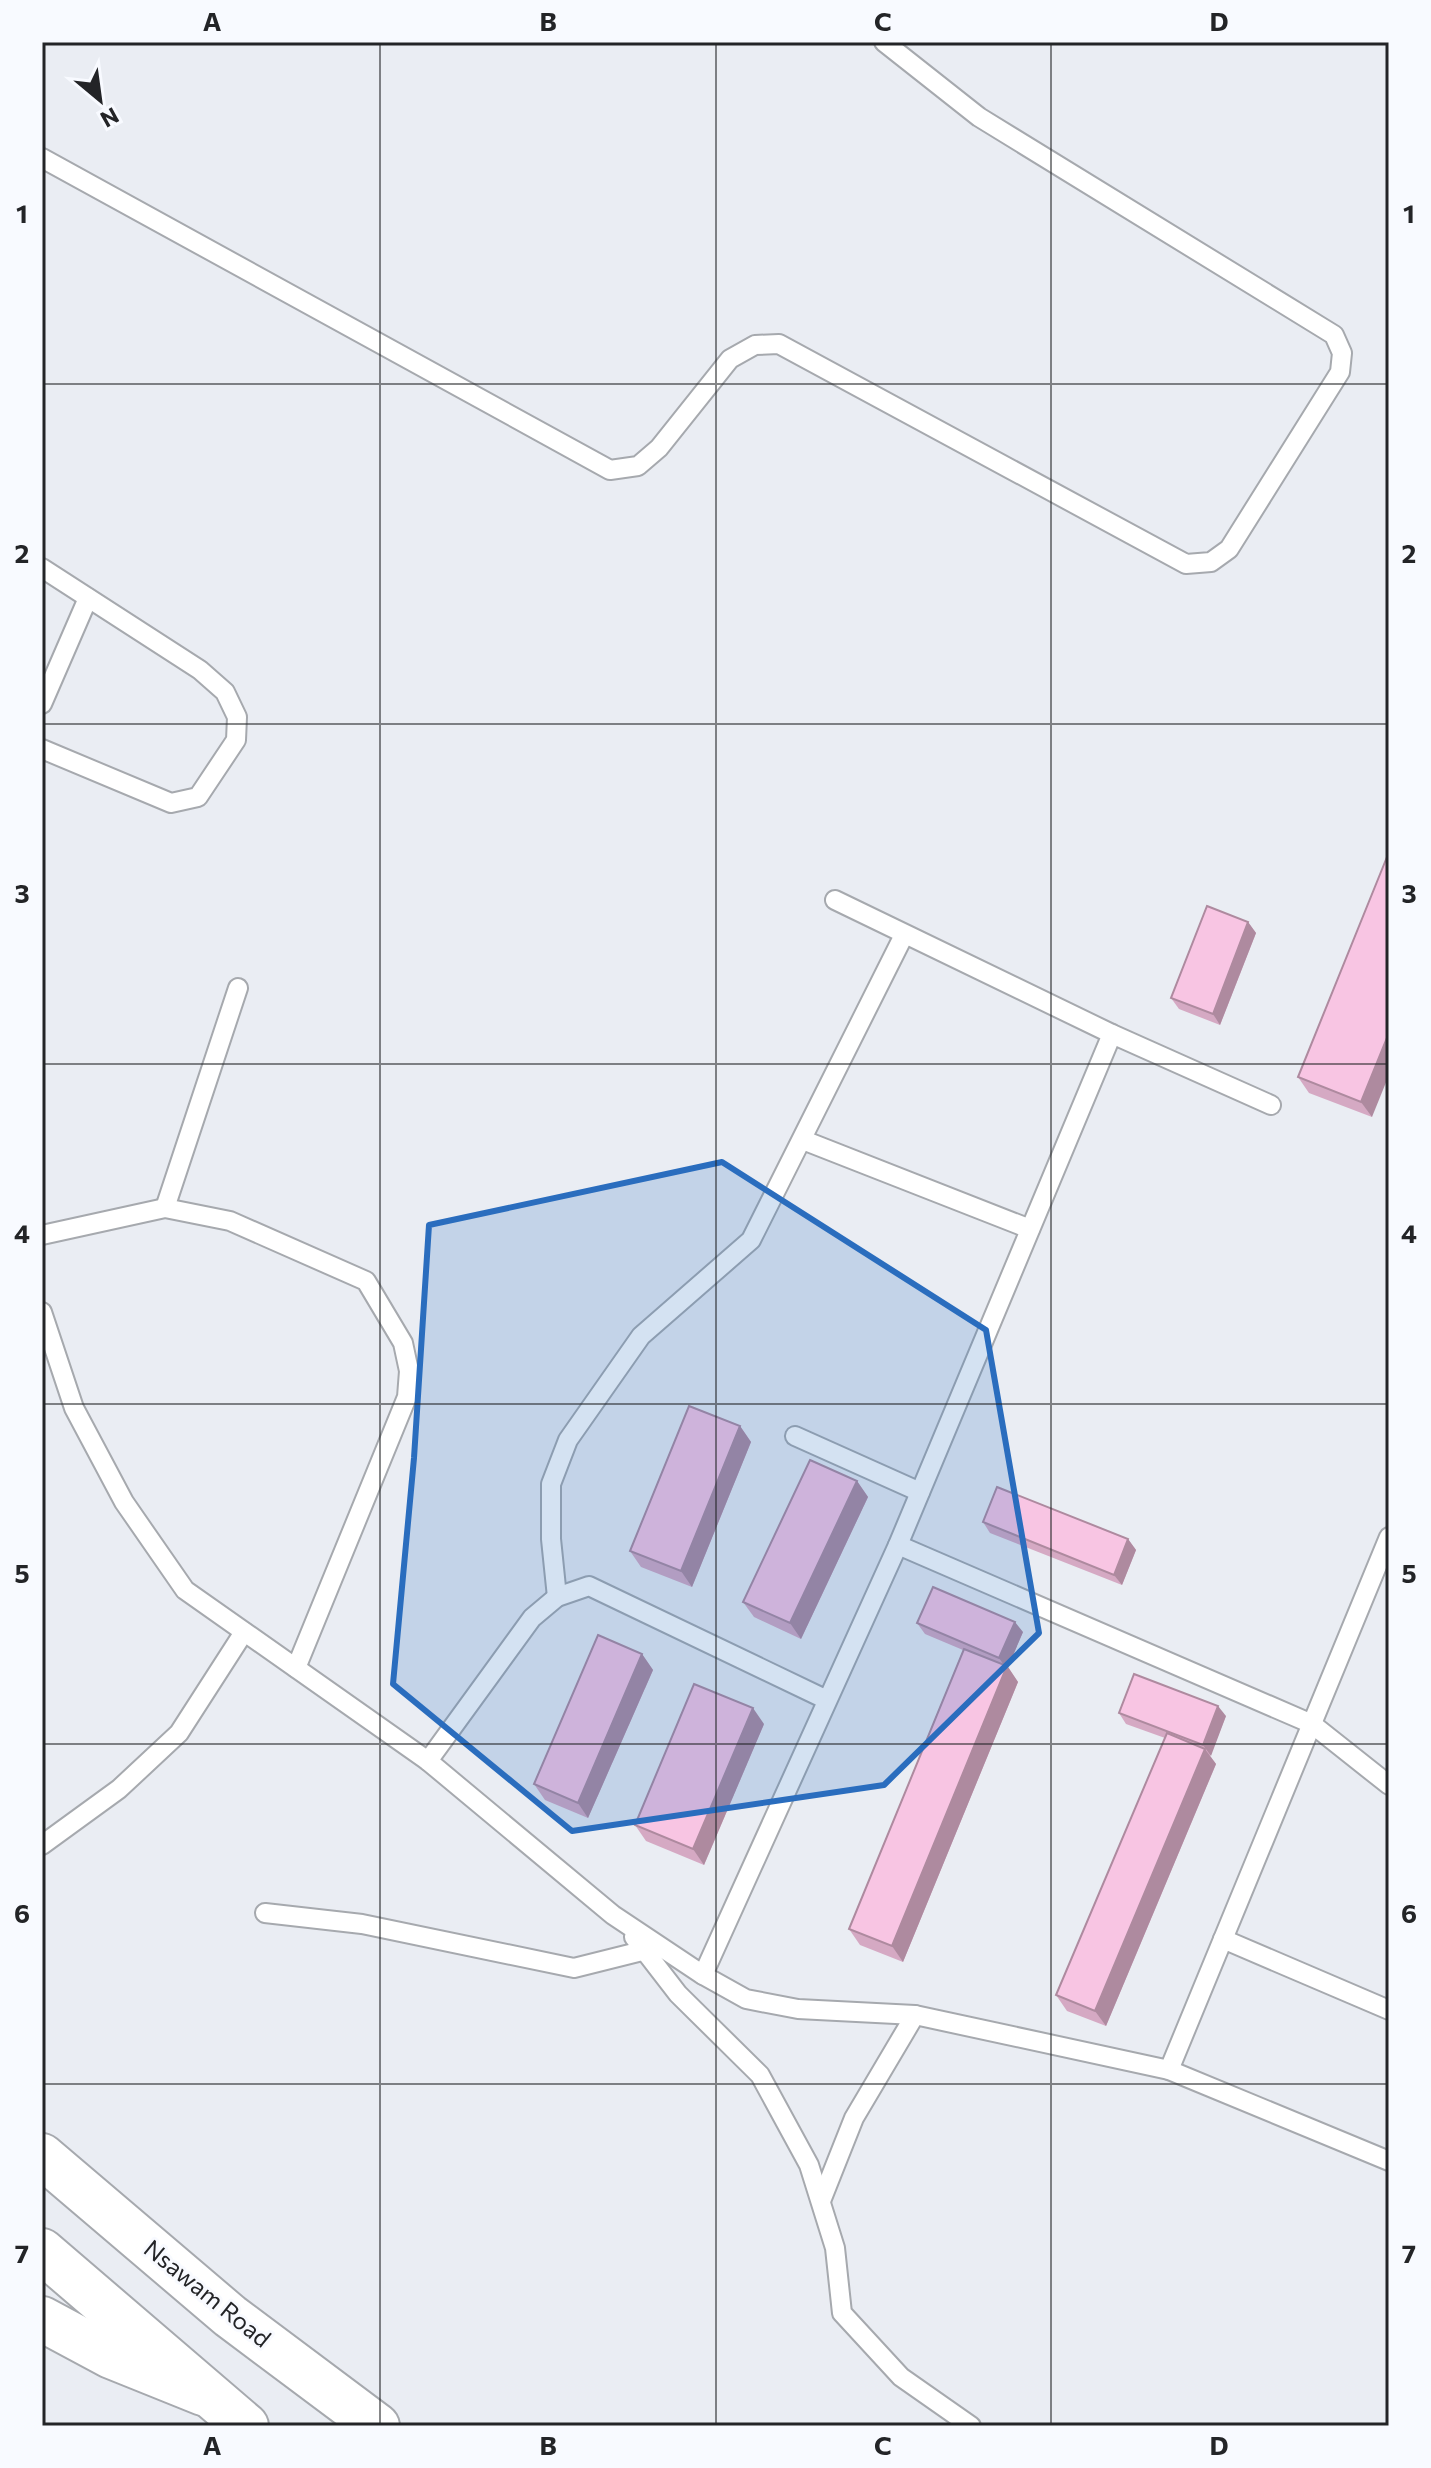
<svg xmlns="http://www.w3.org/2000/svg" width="1431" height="2468" font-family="Commissioner,sans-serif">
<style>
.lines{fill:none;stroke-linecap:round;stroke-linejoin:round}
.lane-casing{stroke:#a6a9ae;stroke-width:22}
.secondary-casing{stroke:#a6a9ae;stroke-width:48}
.highway-casing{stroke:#a6a9ae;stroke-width:48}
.lane{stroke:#fff;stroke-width:18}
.secondary{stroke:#fff;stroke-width:44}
.highway{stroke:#fff;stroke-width:44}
.wall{fill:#d5a9c3}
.shaded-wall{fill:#ae8a9f}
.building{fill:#f8c5e3;stroke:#ae8a9f;stroke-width:2}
.marked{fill:#2a6dbe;fill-opacity:0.2;stroke:#2a6dbe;stroke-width:6;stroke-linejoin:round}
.grid{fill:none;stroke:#232427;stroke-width:2;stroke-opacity:0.55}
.labels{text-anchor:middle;stroke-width:6;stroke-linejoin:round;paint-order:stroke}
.street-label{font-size:24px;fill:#232427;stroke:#f8faff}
.neatline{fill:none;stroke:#232427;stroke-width:3}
.grid-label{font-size:26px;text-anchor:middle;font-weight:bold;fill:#232427}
</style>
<rect width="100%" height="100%" fill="#eaedf3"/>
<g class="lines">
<defs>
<g id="lane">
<path d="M42,158L610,470L638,466L659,448L730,359L755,345L779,344L1186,564L1211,562L1229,549L1340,372L1342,353L1334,335L979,117L884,42"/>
<path d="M42,568L200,670L225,692L237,717L236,740L198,797L171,803L42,749"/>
<path d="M42,704L88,598"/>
<path d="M835,900L1112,1034L1271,1105"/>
<path d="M803,1140L1030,1229"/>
<path d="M165,1208L238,988"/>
<path d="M42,1235L165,1208L230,1221L366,1281L403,1343L409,1371L407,1397L296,1668"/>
<path d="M42,1312L74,1408L124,1502L185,1590L428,1761L613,1915L703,1975L746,1999L798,2009L915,2015L1169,2070L1389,2161"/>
<path d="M795,1436L920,1492"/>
<path d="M898,1545L1312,1724L1389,1785"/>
<path d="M557,1597L551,1539V1484L568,1440L641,1336L751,1240L904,935"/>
<path d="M428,1761L532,1618L557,1597L589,1586L825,1699"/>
<path d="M42,1845L119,1789L179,1733L244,1632"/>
<path d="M265,1913L362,1924L574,1968L646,1950"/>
<path d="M634,1937L678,1994L760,2075L809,2165L835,2248L842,2313L901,2377L971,2426"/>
<path d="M1223,1939L1389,2010"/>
<path d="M703,1975L898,1545L1112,1034"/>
<path d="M1169,2070L1389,1537"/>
<path d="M821,2201L854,2118L915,2015"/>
</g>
<path id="secondary" d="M42,2319L111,2356L203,2393"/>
<g id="highway">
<path d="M42,2156L230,2316L377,2426"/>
<path d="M42,2251L246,2426"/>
</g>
</defs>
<use href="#lane" class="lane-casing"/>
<use href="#secondary" class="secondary-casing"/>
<use href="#highway" class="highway-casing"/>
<use href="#lane" class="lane"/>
<use href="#secondary" class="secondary"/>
<use href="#highway" class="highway"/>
</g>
<g class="wall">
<path d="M1389,852L1372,1117L1309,1093L1298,1077Z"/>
<path d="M1248,922L1256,933L1220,1025L1179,1009L1171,998Z"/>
<path d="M740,1426L751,1442L692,1587L641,1567L630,1551Z"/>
<path d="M857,1481L868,1497L801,1639L754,1617L743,1602Z"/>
<path d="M983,1522L1128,1539L1136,1550L1122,1585L990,1533Z"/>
<path d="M917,1623L1023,1632L1008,1667L1018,1682L903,1962L860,1945L849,1929L963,1650L925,1634Z"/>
<path d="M642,1654L653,1670L588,1818L545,1800L534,1784Z"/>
<path d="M1119,1713L1226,1716L1210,1756L1216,1764L1106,2026L1067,2011L1056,1995L1165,1738L1126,1724Z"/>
<path d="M764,1724L704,1865L646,1841L635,1825Z"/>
</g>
<g class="shaded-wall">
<path d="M1248,922L1256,933L1220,1025L1213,1014Z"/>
<path d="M1389,1033V1075L1372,1117L1361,1102Z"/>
<path d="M740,1426L751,1442L692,1587L681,1571Z"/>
<path d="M857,1481L868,1497L801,1639L790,1623Z"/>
<path d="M1128,1539L1136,1550L1122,1585L1114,1575Z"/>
<path d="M1015,1622L1023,1632L1008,1667L1018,1682L903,1962L892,1946L1006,1668L999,1658Z"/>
<path d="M642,1654L653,1670L588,1818L578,1803Z"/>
<path d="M1218,1706L1226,1716L1211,1756L1203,1745Z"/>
<path d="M753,1708L764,1724L704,1865L693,1849Z"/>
<path d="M1205,1749L1216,1764L1106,2026L1095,2011Z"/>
</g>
<g class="building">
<path d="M1389,852V1033L1361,1102L1298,1077Z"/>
<path d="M1207,906L1248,922L1213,1014L1171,998Z"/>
<path d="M689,1406L740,1426L681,1571L630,1551Z"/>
<path d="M810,1460L857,1481L790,1623L743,1602Z"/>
<path d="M997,1487L1128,1539L1114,1575L983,1522Z"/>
<path d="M933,1587L1015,1622L999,1658L917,1623Z"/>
<path d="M598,1635L642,1654L578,1803L534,1784Z"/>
<path d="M964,1649L1007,1666L892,1946L849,1929Z"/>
<path d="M1134,1674L1218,1706L1203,1745L1119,1713Z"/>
<path d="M694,1684L753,1708L693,1849L635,1825Z"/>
<path d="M1167,1733L1205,1749L1095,2011L1056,1995Z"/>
</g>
<path class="marked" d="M722,1162L986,1330L1039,1633L884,1785L572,1831L393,1684L414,1458L429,1225Z"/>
<path class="grid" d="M380,42V2426M716,42V2426M1051,42V2426M42,384H1389M42,724H1389M42,1064H1389M42,1404H1389M42,1744H1389M42,2084H1389"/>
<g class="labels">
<g class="street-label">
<text transform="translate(207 2294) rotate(39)" y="8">Nsawam Road</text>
</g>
</g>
<rect width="1431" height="2468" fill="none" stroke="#f8faff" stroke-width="88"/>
<g transform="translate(100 100) rotate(151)" stroke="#f8faff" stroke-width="6" paint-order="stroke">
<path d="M0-6L14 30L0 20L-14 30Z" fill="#232427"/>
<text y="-12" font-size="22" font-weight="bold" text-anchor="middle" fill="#232427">N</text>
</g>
<rect x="44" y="44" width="1343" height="2380" class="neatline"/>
<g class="grid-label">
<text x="212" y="31">A</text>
<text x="548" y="31">B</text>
<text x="883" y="31">C</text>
<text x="1219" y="31">D</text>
<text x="22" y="223">1</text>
<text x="1409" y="223">1</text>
<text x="22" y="563">2</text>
<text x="1409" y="563">2</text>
<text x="22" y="903">3</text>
<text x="1409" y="903">3</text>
<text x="22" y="1243">4</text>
<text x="1409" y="1243">4</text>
<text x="22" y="1583">5</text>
<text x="1409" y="1583">5</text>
<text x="22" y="1923">6</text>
<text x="1409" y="1923">6</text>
<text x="22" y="2263">7</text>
<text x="1409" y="2263">7</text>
<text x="212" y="2455">A</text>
<text x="548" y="2455">B</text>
<text x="883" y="2455">C</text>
<text x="1219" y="2455">D</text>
</g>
</svg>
